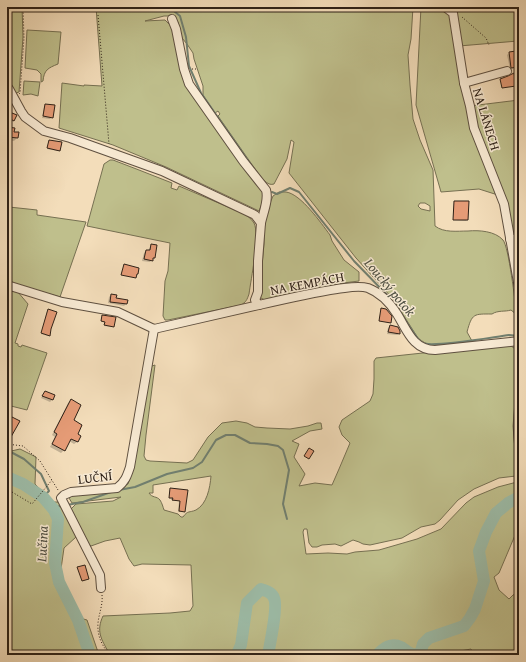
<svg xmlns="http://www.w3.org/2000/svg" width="526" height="662" font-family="'Gentium Book Plus',serif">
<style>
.green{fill:#bfbf8c;stroke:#767052;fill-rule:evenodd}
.shadow{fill:#0003}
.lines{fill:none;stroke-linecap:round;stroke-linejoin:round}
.stream{stroke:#717f6f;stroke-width:2}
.river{stroke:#9dbda9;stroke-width:12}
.building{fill:#e59b76;stroke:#2e2117}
.minor-casing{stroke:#5f5040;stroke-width:10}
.path{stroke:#2e2117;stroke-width:1;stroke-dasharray:1 2;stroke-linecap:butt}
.minor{stroke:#f7e9d2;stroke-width:8}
.labels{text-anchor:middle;stroke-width:3;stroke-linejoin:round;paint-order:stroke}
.street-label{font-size:13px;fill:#2e2117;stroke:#f7e9d2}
.water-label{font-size:14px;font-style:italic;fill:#4f5043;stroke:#f7e9d2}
</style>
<rect width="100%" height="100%" fill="#f3ddba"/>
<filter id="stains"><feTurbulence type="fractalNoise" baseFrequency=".005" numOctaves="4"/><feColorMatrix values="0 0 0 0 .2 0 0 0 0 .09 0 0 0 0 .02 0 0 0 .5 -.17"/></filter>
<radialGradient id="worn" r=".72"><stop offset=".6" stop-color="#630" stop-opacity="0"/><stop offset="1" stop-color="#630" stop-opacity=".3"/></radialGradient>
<g class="green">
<path d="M7,7H22L23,37L19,92L16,93L7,84Z"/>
<path d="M96,7H413L411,39L408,55L410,85L413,119L420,140L433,170L435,226C444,233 457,231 468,231C479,230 495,231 503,240C509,247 515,303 517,315L511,310C505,312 498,310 492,314C474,314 472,313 467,332L472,341L432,345C426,344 423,342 418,338L393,299L356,258L289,173L294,142L291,140L287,159L274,184C268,186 264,180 260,176L218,116L220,114L218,111L215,113L203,95V86L194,59L193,53L187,44L182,38L178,22L173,16H164L145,21L165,20L173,28L185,78L266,194L259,211L166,167L113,145L59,128L62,83L84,86V85L102,86ZM420,203H425L430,206V211L421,209L418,206Z"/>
<path d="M421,7H439L453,16L447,7H519V19L516,20L518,41L459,46L470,106L519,100V239H510L501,196L479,189L441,192L416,105Z"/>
<path d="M27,30L61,32L58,64C48,68 44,70 43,81L41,82V74L37,70L25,68Z"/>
<path d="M24,81L40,82L38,96L31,94L23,95Z"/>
<path d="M110,160H113L139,170L172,183L171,188L177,190L179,186L242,213C246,215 251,218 254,223C260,235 251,279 249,294C247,300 246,302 241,305L168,320H165L163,316L165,281L168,271L170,243L87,226L104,164Z"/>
<path d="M279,192C281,192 283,192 286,192C301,194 321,223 330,235L332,241L344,260L359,272V281L343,283L267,301L259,297L264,244V218L273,196Z"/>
<path d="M7,197H8L9,207L37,210V215L86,222L60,297L7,282Z"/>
<path d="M7,288L17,291L28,304L15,343L18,344V346L21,347L22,345L47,353L27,410L7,405Z"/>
<path d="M507,344C515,348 518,350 519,359L513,426L515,450L519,463V530L516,533L499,573L494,577L499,590L509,599L513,595L519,592V655H473L471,649L450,653L430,655H116L109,653C101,639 96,631 103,616L170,613L190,611L193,606L191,565L142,564L134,566L129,559L120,538L105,541L91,546L87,542L78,527L76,537L64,548L60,576L73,616L87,620L99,655H7V452L20,449L36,457L35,484L51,502H61L70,510L76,504L113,501L121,497L72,503L69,498L75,494L119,489L128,484L131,474L149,367L155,365L146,435L144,456L146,460L150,461L187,463L193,460L208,437L222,423L236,421L247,423L255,427L267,428L290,429L308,426L317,423H321L322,429L310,431L292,441L299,444L294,457L305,474L299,486L315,483L332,485L339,469L350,443L342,435L339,427L342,420L370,401L373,394L374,379V361L376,358ZM211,476C210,488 207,504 196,510C189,513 188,510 183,517H181L178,514L164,510C163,507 162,503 160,500C157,496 152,498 149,493H153V485ZM516,476L517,482L498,487L474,497L466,503L441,529L417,539L379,550L355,552L347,554L328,553L306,554L303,532L304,529H307L309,543L312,547H317L322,545L335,544L341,546L353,540L359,542L363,544L370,545L402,538L421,527L435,524L440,520L458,500L474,489L499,478Z"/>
</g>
<g class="shadow">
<path d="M509,53L517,66L515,68L510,69L507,55Z"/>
<path d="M46,105L52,117L50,119L42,118L44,107Z"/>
<path d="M7,112L14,120L12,122L7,120Z"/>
<path d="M7,128L13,133L17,138L14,141L7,140Z"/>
<path d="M49,141L59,151H58L47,149Z"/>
<path d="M454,202L467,220L466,221L453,220Z"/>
<path d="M151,245L154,257L150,262L142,261L144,253L146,251H148Z"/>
<path d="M111,295L115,298L126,304L124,306L108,303L109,297Z"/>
<path d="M48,310L49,335L48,336L41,334L47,311Z"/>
<path d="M102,316L113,327L104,326L105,322L101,321Z"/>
<path d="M390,326L399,334L397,335L387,334L388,328Z"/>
<path d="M45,392L52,400L50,402L41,398Z"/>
<path d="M71,400L73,421L76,434L80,436L77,442L74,444L69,441L64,450L61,453L50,447L55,437L52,435L68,403Z"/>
<path d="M171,489L187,491L184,511L183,512H178L179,501H172V499L169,498L170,490Z"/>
</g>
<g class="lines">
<g class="stream">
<path d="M169,7L180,16L186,37L189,66L201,93L251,165"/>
<path d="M272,192L277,194L290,188L299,192L354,261L388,296"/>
<path d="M404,318C407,323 418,340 422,343C433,348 493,337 509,335L519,336"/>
<path d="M7,450L24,459L41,474L49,491L43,497"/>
<path d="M119,490L135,487L167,474L193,468L202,462L216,440L226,435H235L250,443L267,444L278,446L283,450L289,470L283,504L287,519"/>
<path d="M67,505L83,502L111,492"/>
<path d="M51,507L63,506"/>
</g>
<g class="river">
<path d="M7,477L23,484L43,497L54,510L58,519L55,563L59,582L78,620L90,655"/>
<path d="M235,655L237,654L241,645L247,603L261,589C266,591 272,592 274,598C278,606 270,644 268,655"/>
<path d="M377,655C384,648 391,642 401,647C406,650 409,654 415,655"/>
<path d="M417,655L421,651L423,644L429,638L464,626L470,618L475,609L484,581L479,551L486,532L496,513L508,503L519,497"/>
</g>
</g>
<g class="building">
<path d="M516,51L518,67L511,68L509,52Z"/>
<path d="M514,73L516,86L502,88L500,79L508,76Z"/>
<path d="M45,104L55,105L53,118L43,116Z"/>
<path d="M7,111L17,115L14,121L7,117Z"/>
<path d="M7,127L15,128L14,132H19L18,138L7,137Z"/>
<path d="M49,140L62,142L60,151L47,148Z"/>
<path d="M454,201H469L468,220H453Z"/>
<path d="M151,244L157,245L155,258H153V261L144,259L146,250H150Z"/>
<path d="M124,264L139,268L138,274H137L136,278L121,275Z"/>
<path d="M111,294L117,295L116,298L128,300L127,304L110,302Z"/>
<path d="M381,308L386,309L392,316L391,323L379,321Z"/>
<path d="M48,309L57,312L51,329L50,336L41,333Z"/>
<path d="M102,315L116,317L114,327L104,325L105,322L101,321Z"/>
<path d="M390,325L398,327L400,331V334L388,332Z"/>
<path d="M45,391L55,395L53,400L42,396Z"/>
<path d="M71,399L81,405L74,420L82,425L78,434L81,436L78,442L71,439L65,451L52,444L57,434L54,432Z"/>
<path d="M10,416L20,421L7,444V422Z"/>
<path d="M309,448L314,451L309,459L304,456Z"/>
<path d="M170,488L188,490L185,512L179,511L180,501L172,500L173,498H169Z"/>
<path d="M85,565L89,579L82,581L77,567Z"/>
</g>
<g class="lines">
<defs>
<g id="minor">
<path d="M445,7L453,13L464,83L470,106L474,128L504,204L519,288"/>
<path d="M172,19L176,29L184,69L189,84L243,161L266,190C269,200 263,213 261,223"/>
<path d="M464,83L507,71"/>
<path d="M7,86L9,89L21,111L25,117L44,131L70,138L162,171L255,215L261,223L258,261V292L255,300L259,305C285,299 311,293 337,289C347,288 358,285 368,288C381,293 390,303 397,314C407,330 413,350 435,350L519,341"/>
<path d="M510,239H519"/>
<path d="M7,285L62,302L118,312L154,329L259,305"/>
<path d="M519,407L518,431L519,443"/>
<path d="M101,588L100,575L95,565L61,498L64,495L71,492L117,488C125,482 127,476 130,467L154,329"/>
</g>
</defs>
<use href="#minor" class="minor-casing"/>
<g class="path">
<path d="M98,15L109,144"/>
<path d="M462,17L486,38L489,45"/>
<path d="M192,69H197"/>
<path d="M19,94L20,93L24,38L23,7"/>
<path d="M7,444L23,446L40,461L58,490"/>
<path d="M7,489L32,504L52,480"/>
<path d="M102,595C103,605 99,613 98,623C97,636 102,646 110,655"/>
</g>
<use href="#minor" class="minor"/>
</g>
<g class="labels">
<g class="street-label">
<text transform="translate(487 119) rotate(73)" y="5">NA LÁNECH</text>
<text transform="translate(307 283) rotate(-11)" y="5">NA KEMPÁCH</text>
<text transform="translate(95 477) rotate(-7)" y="5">LUČNÍ</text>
</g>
<g class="water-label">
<text transform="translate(390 287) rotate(50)" y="5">Loucký potok</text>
<text transform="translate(42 544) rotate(-88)" y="5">Lučina</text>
</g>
</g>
<rect width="526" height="662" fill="none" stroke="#f3ddba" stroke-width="24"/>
<rect x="8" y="8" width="510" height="646" fill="none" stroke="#2e2117" stroke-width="2"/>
<rect x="12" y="12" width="502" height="638" fill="none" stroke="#2e2117"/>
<rect width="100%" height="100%" filter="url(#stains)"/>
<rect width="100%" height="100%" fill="url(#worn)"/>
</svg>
